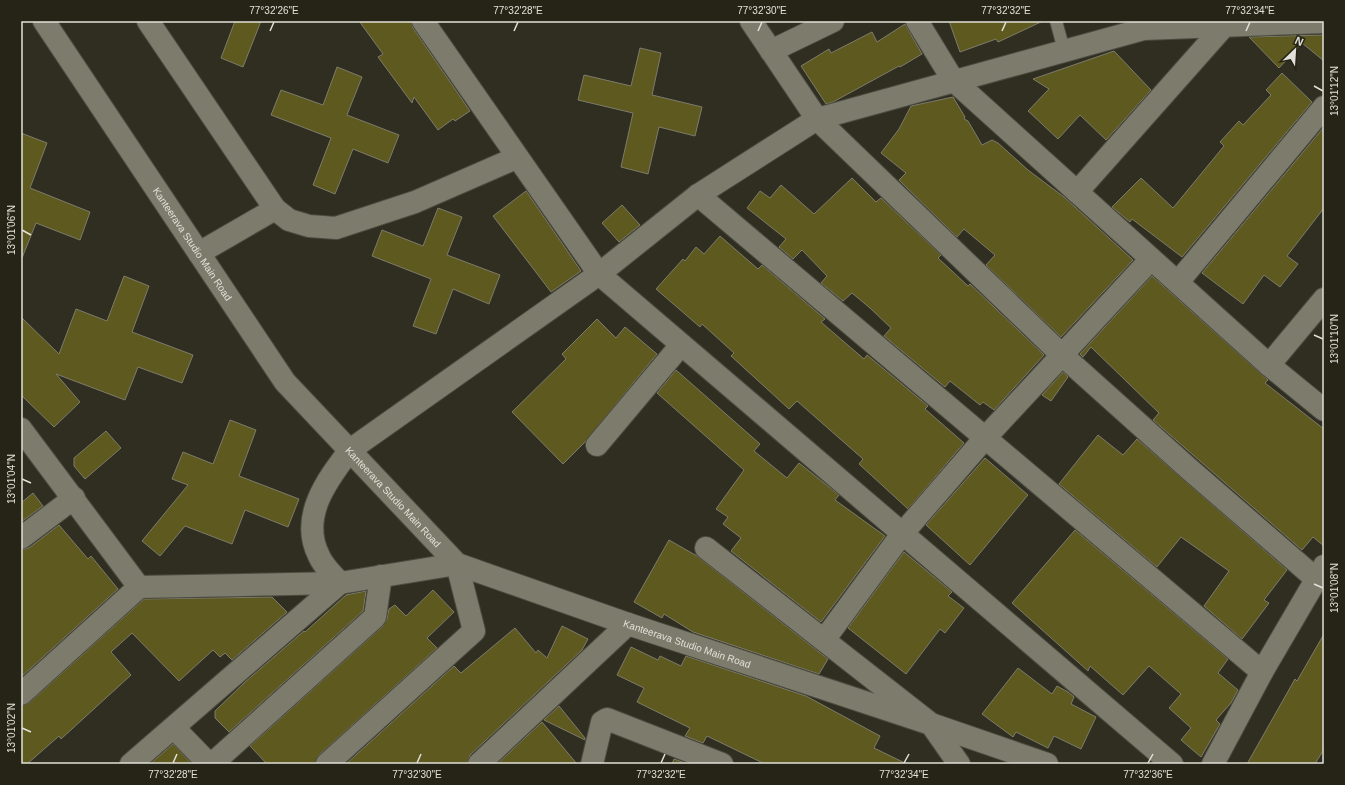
<svg xmlns="http://www.w3.org/2000/svg" width="1345" height="785" font-family="Helvetica,sans-serif">
<style>
.building{fill:#5e591e;stroke:#7d7c6c}
.lines{fill:none;stroke-linecap:round;stroke-linejoin:round}
.lane-casing{stroke:#4c4b40;stroke-width:14}
.street-casing{stroke:#4c4b40;stroke-width:24}
.secondary-casing{stroke:#4c4b40;stroke-width:24}
.lane{stroke:#7c7b6c;stroke-width:12}
.street{stroke:#7c7b6c;stroke-width:22}
.secondary{stroke:#7c7b6c;stroke-width:22}
.ticks{fill:none;stroke:#e2e1d9;stroke-width:1.5}
.labels{text-anchor:middle;stroke-width:4;stroke-linejoin:round;paint-order:stroke}
.street-label{font-size:10px;fill:#e2e1d9;stroke:#252417}
.neatline{fill:none;stroke:#e2e1d9;stroke-width:1.5}
.ticks-label{font-size:10px;text-anchor:middle;fill:#e2e1d9}
</style>
<rect width="100%" height="100%" fill="#2f2e21"/>
<g class="building">
<path d="M235,21H261L243,67L221,58Z"/>
<path d="M359,21H411L413,28L470,111L455,121L453,119L438,130L414,97L412,103L378,57L383,54Z"/>
<path d="M949,21H1043L998,42L996,39L960,52Z"/>
<path d="M905,24L922,54L900,67L899,66L833,102L826,104L801,66L829,49L831,53L872,32L877,42Z"/>
<path d="M1324,35V61L1302,43L1279,68L1249,37Z"/>
<path d="M640,48L661,53L652,95L702,107L695,136L659,127L648,174L621,167L633,113L578,100L584,75L631,86Z"/>
<path d="M1114,51L1151,90L1106,140L1080,115L1058,139L1028,111L1049,89L1033,79Z"/>
<path d="M337,67L362,77L347,115L399,135L388,163L353,149L335,194L313,185L331,138L271,115L281,90L323,105Z"/>
<path d="M1282,73L1312,102L1182,257L1132,219L1130,222L1112,207L1141,178L1173,208L1224,146L1220,142L1239,121L1243,125L1271,95L1266,90Z"/>
<path d="M953,97L965,117L964,119L968,121L982,145L992,140L998,143L1028,170L1064,197L1133,260L1061,337L986,265L995,255L964,229L957,237L899,180L906,173L881,153L899,129L911,106Z"/>
<path d="M1324,127V208L1287,256L1298,264L1280,287L1264,275L1243,304L1202,273Z"/>
<path d="M21,133L47,143L30,188L90,212L80,240L36,223L22,258H21Z"/>
<path d="M852,178L876,202L881,198L941,255L938,258L952,271L968,286L970,284L1044,355L994,410L983,402L980,405L950,381L945,387L884,336L891,328L870,308L852,293L843,301L821,283L827,276L802,250L793,259L779,247L786,239L747,208L760,191L770,198L781,185L814,214Z"/>
<path d="M526,191L581,271L551,292L493,216Z"/>
<path d="M622,205L640,225L619,242L602,223Z"/>
<path d="M438,208L462,217L447,255L500,275L489,304L453,289L436,334L413,326L431,279L372,256L382,230L423,246Z"/>
<path d="M720,236L758,269L762,265L825,319L821,322L864,359L867,355L928,406L925,409L964,443L908,509L859,464L863,459L797,401L789,409L731,356L734,353L702,324L700,327L656,289L683,259L685,261L696,247L704,254Z"/>
<path d="M124,276L149,286L132,332L193,355L182,383L138,367L125,400L56,374L80,402L54,427L21,395V317L59,354L76,309L107,321Z"/>
<path d="M1152,276L1268,380L1265,383L1324,429V546L1313,537L1302,550L1153,420L1159,413L1091,347L1083,357L1080,354Z"/>
<path d="M597,319L616,338L625,327L657,354L585,442L563,464L512,412L566,359L562,354Z"/>
<path d="M676,370L760,444L754,451L787,478L799,463L839,495L835,500L885,536L821,622L731,551L741,538L723,524L728,517L716,509L744,470L657,393Z"/>
<path d="M1063,372L1068,377L1051,401L1042,395Z"/>
<path d="M230,420L256,430L239,476L299,499L288,527L245,510L232,544L185,526L160,556L142,541L188,485L172,479L183,452L213,464Z"/>
<path d="M106,431L121,448L85,479L74,466V458Z"/>
<path d="M1098,435L1123,455L1137,439L1287,570L1264,600L1269,603L1242,639L1204,606L1229,571L1181,537L1157,567L1059,484Z"/>
<path d="M985,458L1028,495L970,565L926,525Z"/>
<path d="M33,493L43,506L21,522V503Z"/>
<path d="M59,525L88,559L91,556L118,589L21,677V550L29,548Z"/>
<path d="M1075,530L1228,659L1218,673L1238,690L1231,703L1216,720L1220,724L1201,757L1181,740L1191,728L1169,708L1181,694L1149,666L1123,695L1090,666L1088,671L1012,603Z"/>
<path d="M669,540L697,556L828,659L819,674L693,632L664,614L662,618L634,602Z"/>
<path d="M904,552L952,592L948,596L964,608L945,633L940,629L906,674L848,628Z"/>
<path d="M433,590L454,612L427,638L437,648L319,755L315,764H267L250,746L383,626L387,619L389,609L395,605L406,616Z"/>
<path d="M366,591L363,611L229,732L215,718V711L245,682L304,631L305,632L346,595Z"/>
<path d="M272,597L287,612L232,660L225,653L220,657L213,650L179,681L132,633L111,652L131,675L61,739L59,736L27,764H21V706L29,703L144,599Z"/>
<path d="M562,626L588,639L582,650L470,755L467,764H346L454,666L461,673L515,628L536,653L538,650L547,658Z"/>
<path d="M1324,634V749L1315,764H1247L1295,679L1297,681Z"/>
<path d="M631,647L658,660L660,656L681,666L686,656L806,696L880,736L874,748L907,764H765L707,736L703,743L685,736L690,728L637,702L644,688L617,675Z"/>
<path d="M1018,668L1052,694L1057,686L1068,692L1074,697L1071,704L1096,717L1081,749L1054,736L1048,748L1016,732L1013,737L982,714Z"/>
<path d="M559,706L585,738V740L544,720Z"/>
<path d="M542,722L577,764H497Z"/>
<path d="M173,744L192,764H150Z"/>
<path d="M674,759L688,764H672Z"/>
</g>
<g class="lines">
<defs>
<path id="lane" d="M1056,21L1064,50"/>
<g id="street">
<path d="M148,21L275,209L289,220L309,226L336,228L415,202L516,158"/>
<path d="M423,21L599,274L1172,764"/>
<path d="M751,21L817,119L1062,355L1188,468L1315,578"/>
<path d="M917,21L953,80L1269,365L1324,410"/>
<path d="M771,51L833,21"/>
<path d="M1077,192L1225,25"/>
<path d="M698,195L1262,672"/>
<path d="M199,253L275,209"/>
<path d="M1178,282L1324,107"/>
<path d="M1269,365L1324,299"/>
<path d="M21,429L139,587L340,583"/>
<path d="M597,445L681,345"/>
<path d="M21,538L74,498"/>
<path d="M706,548L931,724L1047,764"/>
<path d="M340,583C333,575 323,566 319,556C299,517 327,480 350,450L599,274L698,195L817,119L1144,29L1324,22"/>
<path d="M824,640L902,534L985,438L1151,259"/>
<path d="M21,694L139,587"/>
<path d="M174,728L209,764"/>
<path d="M131,764L340,583L457,564L474,631L327,764"/>
<path d="M212,764L375,617L381,576"/>
<path d="M479,764L628,624"/>
<path d="M592,764L602,722L607,719L722,764"/>
<path d="M1213,764L1262,672L1324,566"/>
</g>
<g id="secondary">
<path id="s1" d="M44,21L285,382L457,564L628,624L931,724L959,764"/>
</g>
</defs>
<use href="#lane" class="lane-casing"/>
<use href="#street" class="street-casing"/>
<use href="#secondary" class="secondary-casing"/>
<use href="#lane" class="lane"/>
<use href="#street" class="street"/>
<use href="#secondary" class="secondary"/>
</g>
<path class="ticks" d="M270,31L274,22M514,31L518,22M758,31L762,22M1002,31L1006,22M1246,31L1250,22M1314,86L1323,91M22,230L31,235M1314,335L1323,339M22,479L31,483M1314,584L1323,588M22,728L31,732M173,763L177,754M417,763L421,754M661,763L665,754M904,763L909,754M1148,763L1153,754"/>
<g class="labels">
<g class="street-label">
<text dy="4" stroke="none"><textPath href="#s1" startOffset="268">Kanteerava Studio Main Road</textPath></text>
<text dy="4" stroke="none"><textPath href="#s1" startOffset="592">Kanteerava Studio Main Road</textPath></text>
<text dy="4" stroke="none"><textPath href="#s1" startOffset="928">Kanteerava Studio Main Road</textPath></text>
</g>
</g>
<rect width="1345" height="785" fill="none" stroke="#252417" stroke-width="44"/>
<g transform="translate(1295 50) rotate(25)" stroke="#252417" stroke-width="3" paint-order="stroke">
<path d="M0-3L7 15L0 10L-7 15Z" fill="#e2e1d9"/>
<text y="-6" font-size="11" font-weight="bold" text-anchor="middle" fill="#e2e1d9">N</text>
</g>
<rect x="22" y="22" width="1301" height="741" class="neatline"/>
<g class="ticks-label">
<text x="274" y="14">77°32'26"E</text>
<text x="518" y="14">77°32'28"E</text>
<text x="762" y="14">77°32'30"E</text>
<text x="1006" y="14">77°32'32"E</text>
<text x="1250" y="14">77°32'34"E</text>
<text transform="translate(1334 91) rotate(-90)" y="4">13°01'12"N</text>
<text transform="translate(11 230) rotate(-90)" y="4">13°01'06"N</text>
<text transform="translate(1334 339) rotate(-90)" y="4">13°01'10"N</text>
<text transform="translate(11 479) rotate(-90)" y="4">13°01'04"N</text>
<text transform="translate(1334 588) rotate(-90)" y="4">13°01'08"N</text>
<text transform="translate(11 728) rotate(-90)" y="4">13°01'02"N</text>
<text x="173" y="778">77°32'28"E</text>
<text x="417" y="778">77°32'30"E</text>
<text x="661" y="778">77°32'32"E</text>
<text x="904" y="778">77°32'34"E</text>
<text x="1148" y="778">77°32'36"E</text>
</g>
</svg>
